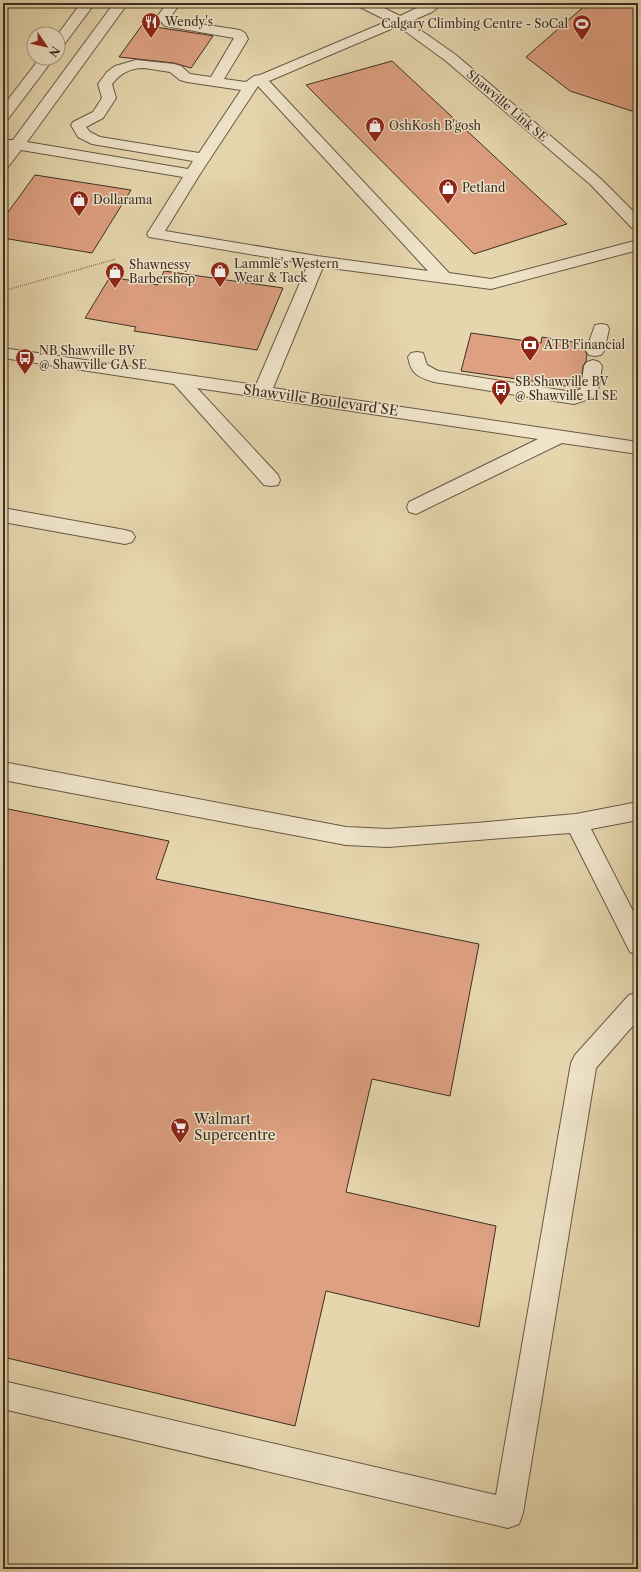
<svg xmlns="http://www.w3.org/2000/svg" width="641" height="1572" font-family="'Libre Caslon Text',serif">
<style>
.building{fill:#dda081;stroke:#3d2f24}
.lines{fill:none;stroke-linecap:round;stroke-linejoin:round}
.minor-casing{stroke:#675946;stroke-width:2}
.path{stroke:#3d2f24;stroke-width:1.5;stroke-dasharray:0.5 1.5;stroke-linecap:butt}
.minor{fill:#efe4ca;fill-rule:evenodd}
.labels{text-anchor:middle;stroke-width:3;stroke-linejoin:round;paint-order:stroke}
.far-poi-label{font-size:12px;fill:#3d2f24;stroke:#efe4ca;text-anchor:start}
.far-street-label{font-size:12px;fill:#3d2f24;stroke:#efe4ca}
.street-label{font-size:14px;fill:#3d2f24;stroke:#efe4ca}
.poi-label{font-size:14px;fill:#3d2f24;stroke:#efe4ca;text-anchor:start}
</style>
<rect width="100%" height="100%" fill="#e6d6ae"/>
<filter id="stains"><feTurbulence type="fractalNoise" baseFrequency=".005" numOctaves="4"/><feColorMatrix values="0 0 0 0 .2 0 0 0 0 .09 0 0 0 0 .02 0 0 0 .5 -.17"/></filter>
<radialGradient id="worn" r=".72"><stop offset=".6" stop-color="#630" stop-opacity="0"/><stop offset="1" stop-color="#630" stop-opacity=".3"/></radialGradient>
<g class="building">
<path d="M588,3H638V113L570,91L526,57Z"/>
<path d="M142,25L208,35L213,36L191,68L174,63L119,57Z"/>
<path d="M392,61L567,224L474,254L306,85Z"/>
<path d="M35,175L131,190L92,253L3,238V219Z"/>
<path d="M164,271L283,288L257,350L134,331L136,327L85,318L110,277L158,285Z"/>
<path d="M471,333L541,343L542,337L574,342L573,348L585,350L587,355L586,361L583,366L580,388L461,371Z"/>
<path d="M3,808L169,841L156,879L479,944L450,1096L372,1079L346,1192L496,1226L479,1327L326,1291L295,1426L3,1357Z"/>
</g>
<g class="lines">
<defs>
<g id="minor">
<path d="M81,3H95L63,46L58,47V34Z"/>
<path d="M114,3H128L27,142L188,169L193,161L92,144L78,137L71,125L73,122L93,112L102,98L98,84L107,72L115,66L136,60L174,64L181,66L190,74L211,77L234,38L165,26L157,17L167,3H177L179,5L171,16L174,20L240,30L245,33L248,39L224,79L246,82L254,76L260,75L388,21L358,6L356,3H374L400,16L427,3H443L432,12L409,22L456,55L601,179L638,216V230L632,228L591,185L446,61L398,26L269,81L449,273L491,279L638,240V250L491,289L323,267L273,388L638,442V454L562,443L416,514L409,512L407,507L409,502L538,439L197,388L278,475L280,480L278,485L271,486L264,485L174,384L3,358V348L256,385L308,264L149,237L147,234L183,177L21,150L8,167L3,169V154L7,149L3,148V140H13ZM144,68L170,72L180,80L187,82L241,90L199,153L100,137L90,132L86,127L103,118L116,98L112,84C121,73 130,68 144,68ZM258,86L428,271L317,256L165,231L200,174Z"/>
<path d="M40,58H54L8,119L3,120V106Z"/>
<path d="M601,324L607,325L609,329L604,351L601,355L595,356L589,355L586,351L595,325Z"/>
<path d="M417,352L423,353L427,365L438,371L573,392L581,389L584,366L587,362L593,360L599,362L602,366C598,392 602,396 574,404L434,382C418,377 411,374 408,357L411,353Z"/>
<path d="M3,508L125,530L132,532L135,537L132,542L125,544L3,522Z"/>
<path d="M3,762L346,827L388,829L476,823L576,814L638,802V820L591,829L638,921V955L630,952L570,833L388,847L346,845L3,780Z"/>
<path d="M638,992V1020L596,1068L523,1513L519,1524L508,1528L3,1409V1381L496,1495L571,1063L575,1055L629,995Z"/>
</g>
</defs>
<use href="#minor" class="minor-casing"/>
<path class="path" d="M3,291L116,259"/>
<use href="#minor" class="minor"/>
</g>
<defs>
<symbol id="restaurant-pin" viewBox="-11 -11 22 30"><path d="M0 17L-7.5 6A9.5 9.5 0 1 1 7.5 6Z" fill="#8f2418" stroke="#efe4ca"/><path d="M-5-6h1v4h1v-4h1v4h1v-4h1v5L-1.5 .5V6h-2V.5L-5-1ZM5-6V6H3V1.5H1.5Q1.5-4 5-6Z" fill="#fff"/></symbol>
<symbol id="stadium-pin" viewBox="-11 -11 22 30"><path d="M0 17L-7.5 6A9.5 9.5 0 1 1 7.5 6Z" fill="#8f2418" stroke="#efe4ca"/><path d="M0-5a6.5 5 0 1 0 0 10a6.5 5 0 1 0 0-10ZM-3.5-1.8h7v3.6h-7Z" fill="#fff"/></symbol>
<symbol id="shop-pin" viewBox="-11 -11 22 30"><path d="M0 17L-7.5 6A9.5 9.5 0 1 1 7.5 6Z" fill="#8f2418" stroke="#efe4ca"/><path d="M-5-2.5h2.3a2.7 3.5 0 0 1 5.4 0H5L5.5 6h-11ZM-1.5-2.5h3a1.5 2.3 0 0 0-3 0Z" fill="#fff"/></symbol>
<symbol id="bank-pin" viewBox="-11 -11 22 30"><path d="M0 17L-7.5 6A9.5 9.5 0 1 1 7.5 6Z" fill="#8f2418" stroke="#efe4ca"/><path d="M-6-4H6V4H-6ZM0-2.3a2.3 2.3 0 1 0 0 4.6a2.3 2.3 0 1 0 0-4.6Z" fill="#fff"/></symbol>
<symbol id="bus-pin" viewBox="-11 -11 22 30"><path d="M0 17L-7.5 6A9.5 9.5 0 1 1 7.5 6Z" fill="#8f2418" stroke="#efe4ca"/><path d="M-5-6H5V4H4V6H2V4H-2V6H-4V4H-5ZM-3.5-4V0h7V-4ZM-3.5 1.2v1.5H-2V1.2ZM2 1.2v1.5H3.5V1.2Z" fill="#fff"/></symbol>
<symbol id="supermarket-pin" viewBox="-11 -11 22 30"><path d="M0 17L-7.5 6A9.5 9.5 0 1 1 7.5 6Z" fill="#8f2418" stroke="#efe4ca"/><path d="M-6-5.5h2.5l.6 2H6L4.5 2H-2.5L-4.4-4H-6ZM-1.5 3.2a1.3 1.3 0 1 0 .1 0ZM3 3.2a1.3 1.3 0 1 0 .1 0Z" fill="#fff"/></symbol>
</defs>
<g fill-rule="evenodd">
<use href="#restaurant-pin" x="140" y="11" width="22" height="30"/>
<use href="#stadium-pin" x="571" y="13" width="22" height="30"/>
<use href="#shop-pin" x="364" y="115" width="22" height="30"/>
<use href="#shop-pin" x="437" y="177" width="22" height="30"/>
<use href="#shop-pin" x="68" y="189" width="22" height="30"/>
<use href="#shop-pin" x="209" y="260" width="22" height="30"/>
<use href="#shop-pin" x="104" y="261" width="22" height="30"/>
<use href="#bank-pin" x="519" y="334" width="22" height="30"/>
<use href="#bus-pin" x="14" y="347" width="22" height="30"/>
<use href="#bus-pin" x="490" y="378" width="22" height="30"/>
<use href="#supermarket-pin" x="169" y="1116" width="22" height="30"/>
</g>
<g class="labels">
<g class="far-poi-label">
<text x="165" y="26">Wendy's</text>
<text x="568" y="28" text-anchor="end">Calgary Climbing Centre - SoCal</text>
<text x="389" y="130">OshKosh B'gosh</text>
<text x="462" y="192">Petland</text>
<text x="93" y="204">Dollarama</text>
<text x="234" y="268">Lammle's Western<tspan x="234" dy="14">Wear &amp; Tack</tspan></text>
<text x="129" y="269">Shawnessy<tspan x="129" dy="14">Barbershop</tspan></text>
<text x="544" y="349">ATB Financial</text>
<text x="39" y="355">NB Shawville BV<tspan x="39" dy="14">@ Shawville GA SE</tspan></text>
<text x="515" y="386">SB Shawville BV<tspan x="515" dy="14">@ Shawville LI SE</tspan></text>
</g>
<g class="far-street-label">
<text transform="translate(507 106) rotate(41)" y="4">Shawville Link SE</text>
</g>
<g class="street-label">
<text transform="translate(321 400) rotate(8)" y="5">Shawville Boulevard SE</text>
</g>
<g class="poi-label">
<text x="194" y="1124">Walmart<tspan x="194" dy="16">Supercentre</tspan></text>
</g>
</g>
<rect width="641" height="1572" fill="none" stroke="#e6d6ae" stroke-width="16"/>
<rect x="4" y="4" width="633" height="1564" fill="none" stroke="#3d2f24" stroke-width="2"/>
<rect x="8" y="8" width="625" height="1556" fill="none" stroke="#3d2f24"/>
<g transform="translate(46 46) rotate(124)"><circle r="19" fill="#efe4ca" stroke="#a89c88"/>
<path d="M0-3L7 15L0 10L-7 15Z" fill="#8f2418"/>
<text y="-6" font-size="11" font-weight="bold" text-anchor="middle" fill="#3d2f24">N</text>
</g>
<rect width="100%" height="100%" filter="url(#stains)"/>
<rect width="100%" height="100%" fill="url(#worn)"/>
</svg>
